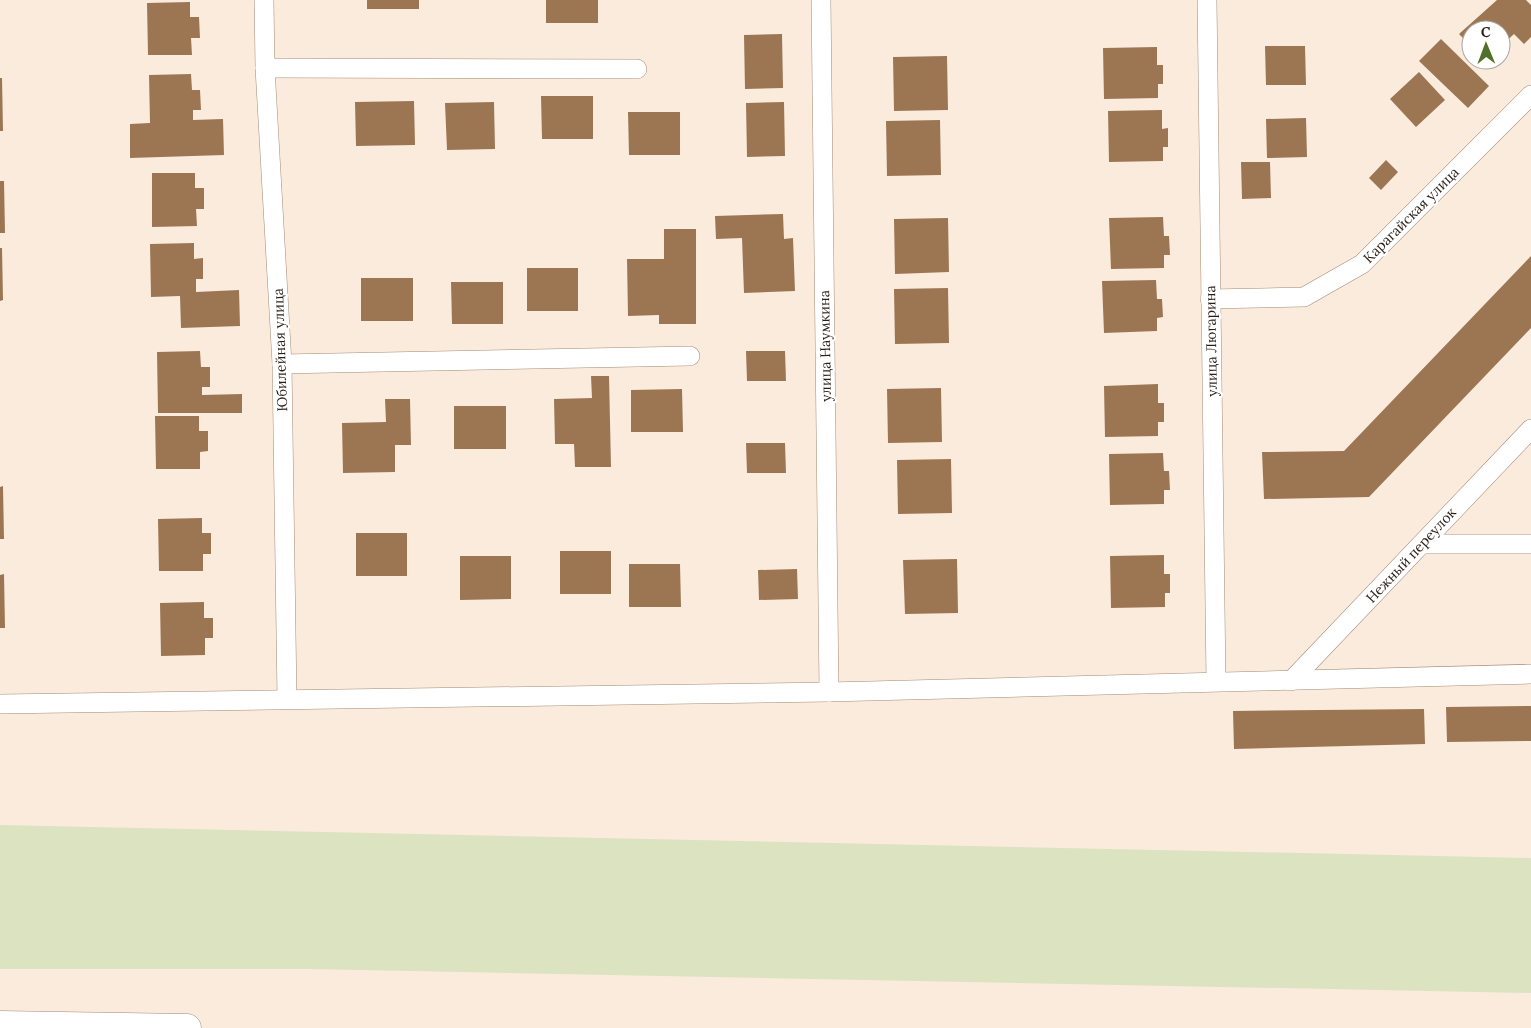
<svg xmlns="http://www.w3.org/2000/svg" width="1531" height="1028" font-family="Lora,serif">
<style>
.green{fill:#dce3c0}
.building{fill:#9c7653}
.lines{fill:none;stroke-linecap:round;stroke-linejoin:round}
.minor-casing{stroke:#a48b75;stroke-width:20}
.primary-casing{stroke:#a48b75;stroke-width:29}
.minor{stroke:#fff;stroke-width:19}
.primary{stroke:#fff;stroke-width:28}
.labels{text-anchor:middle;stroke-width:4.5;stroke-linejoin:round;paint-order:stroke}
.street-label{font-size:14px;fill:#291f17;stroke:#fff}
</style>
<rect width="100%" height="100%" fill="#fbebdd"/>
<path class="green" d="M0,825L1531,858V993L309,969H0Z"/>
<g class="building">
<rect x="367" y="0" width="52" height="9"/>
<rect x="546" y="0" width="52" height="23"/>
<path d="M1497,0H1526L1531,5V37L1524,44L1514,34L1501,46V30H1471V46L1459,34Z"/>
<path d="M190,2V17H199L200,38H191L192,55H148L147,3Z"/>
<path d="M782,34L783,88L745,89L744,35Z"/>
<path d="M1441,39L1489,86L1468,108L1419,61Z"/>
<path d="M1265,46H1305L1306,85H1266Z"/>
<path d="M1157,47V65H1163V84H1158V98L1104,99L1103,48Z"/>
<path d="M947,56L948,110L894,111L893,57Z"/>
<path d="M1419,72L1445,100L1416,127L1390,99Z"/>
<path d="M191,74L192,90H200L201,110H193V120L223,119L224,155L130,158V124L150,123L149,75Z"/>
<path d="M0,78H2L3,131H0Z"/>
<path d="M541,96H593V139H542Z"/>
<path d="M414,101L415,145L356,146L355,102Z"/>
<path d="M494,102L495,149L447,150L445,103Z"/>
<path d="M784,102L785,156L747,157L746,103Z"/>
<path d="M1162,110V129L1168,128V147H1163V161L1109,162L1108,111Z"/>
<path d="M628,112H680V155H629Z"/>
<path d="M1306,118L1307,157L1267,158L1266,119Z"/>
<path d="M940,120L941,175L887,176L886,121Z"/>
<path d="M1386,160L1398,172L1381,190L1369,178Z"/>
<path d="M1241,162H1270L1271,198L1242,199Z"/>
<path d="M152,173H195V188H204V209H196L197,226L152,227Z"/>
<path d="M0,181H4L5,233H0Z"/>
<path d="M783,214L784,239L793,238L795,291L744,293L742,238L716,239L715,216Z"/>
<path d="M1163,217L1164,236H1169L1170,255H1164V268L1111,269L1109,218Z"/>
<path d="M948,218L949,272L895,274L894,219Z"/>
<path d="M664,229H696V324H659V315L628,316L627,259H664Z"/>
<path d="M194,243V259L203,258V279H196V292L239,290L240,326L181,328L180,296L151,297L150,244Z"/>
<path d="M0,248H2L3,300L0,301Z"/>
<path d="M1531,256V328L1369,497L1264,499L1262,452L1344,451Z"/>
<rect x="527" y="268" width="51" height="43"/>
<rect x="361" y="278" width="52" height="43"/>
<path d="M1156,280L1157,299H1162L1163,317L1157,318V331L1104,333L1102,281Z"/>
<path d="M451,282H503V324H452Z"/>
<path d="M948,288L949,343L895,344L894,289Z"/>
<path d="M200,351L201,367H210V387H202V395L242,394V413H158L157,352Z"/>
<path d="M746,351H785L786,381H747Z"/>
<path d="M591,376H609L611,467H575L574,444H555L554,399L592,398Z"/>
<path d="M1158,384V403H1164V422H1158V436L1105,437L1104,386Z"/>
<path d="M941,388L942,442L888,443L887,389Z"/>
<path d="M682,389L683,432H631V390Z"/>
<path d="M385,399H410L411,445H395V472L343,473L342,423L386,422Z"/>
<rect x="454" y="406" width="52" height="43"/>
<path d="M155,416H199V431H208V451L200,452V469H156Z"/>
<path d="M746,443H785L786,473H747Z"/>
<path d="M1163,453L1164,471H1169L1170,490H1164V504L1110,505L1109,454Z"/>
<path d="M951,459L952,513L898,514L897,460Z"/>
<path d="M3,486L4,539H0V487Z"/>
<path d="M202,518V533H211V554H203V571H159L158,519Z"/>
<rect x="356" y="533" width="51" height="43"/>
<rect x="560" y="551" width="51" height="43"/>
<path d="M1164,555V574H1170V593H1165V607L1111,608L1110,556Z"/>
<path d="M460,556H511V599L460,600Z"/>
<path d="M957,559L958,613L905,614L903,560Z"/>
<path d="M629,564H680L681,607H629Z"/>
<path d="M797,569L798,599L759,600L758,570Z"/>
<path d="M4,574L5,628H0V575Z"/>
<path d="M204,602V618H213V638H205V655L161,656L160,603Z"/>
<path d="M1531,706V741L1447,742L1446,707Z"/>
<path d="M1424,709L1425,744L1234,749L1233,711Z"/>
</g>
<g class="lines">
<defs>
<g id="minor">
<path d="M264,0L265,68L282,364L287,699"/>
<path d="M821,0L829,692"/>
<path d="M1207,0L1216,681"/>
<path d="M265,68L637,69"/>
<path d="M1210,299L1304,297L1362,264L1531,95"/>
<path d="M282,364L690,356"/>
<path d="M1422,544H1531"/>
<path d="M1291,681L1531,429"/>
<path d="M0,704L829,692L1531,674"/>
</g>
<path id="primary" d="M0,1025L187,1028"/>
</defs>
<use href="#minor" class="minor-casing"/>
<use href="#primary" class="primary-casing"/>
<use href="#minor" class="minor"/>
<use href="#primary" class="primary"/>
</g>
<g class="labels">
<g class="street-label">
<text transform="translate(1411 215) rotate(-45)" y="5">Карагайская улица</text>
<text transform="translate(1211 341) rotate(-91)" y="5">улица Люгарина</text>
<text transform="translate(825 346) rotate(-91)" y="5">улица Наумкина</text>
<text transform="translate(280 350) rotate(-92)" y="5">Юбилейная улица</text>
<text transform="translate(1411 555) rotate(-47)" y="5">Нежный переулок</text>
</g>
</g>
<g transform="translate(1486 45) rotate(359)"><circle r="24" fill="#ffffff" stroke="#a9a5a2"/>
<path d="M0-4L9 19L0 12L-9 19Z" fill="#517128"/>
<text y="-8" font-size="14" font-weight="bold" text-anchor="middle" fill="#291f17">С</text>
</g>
</svg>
